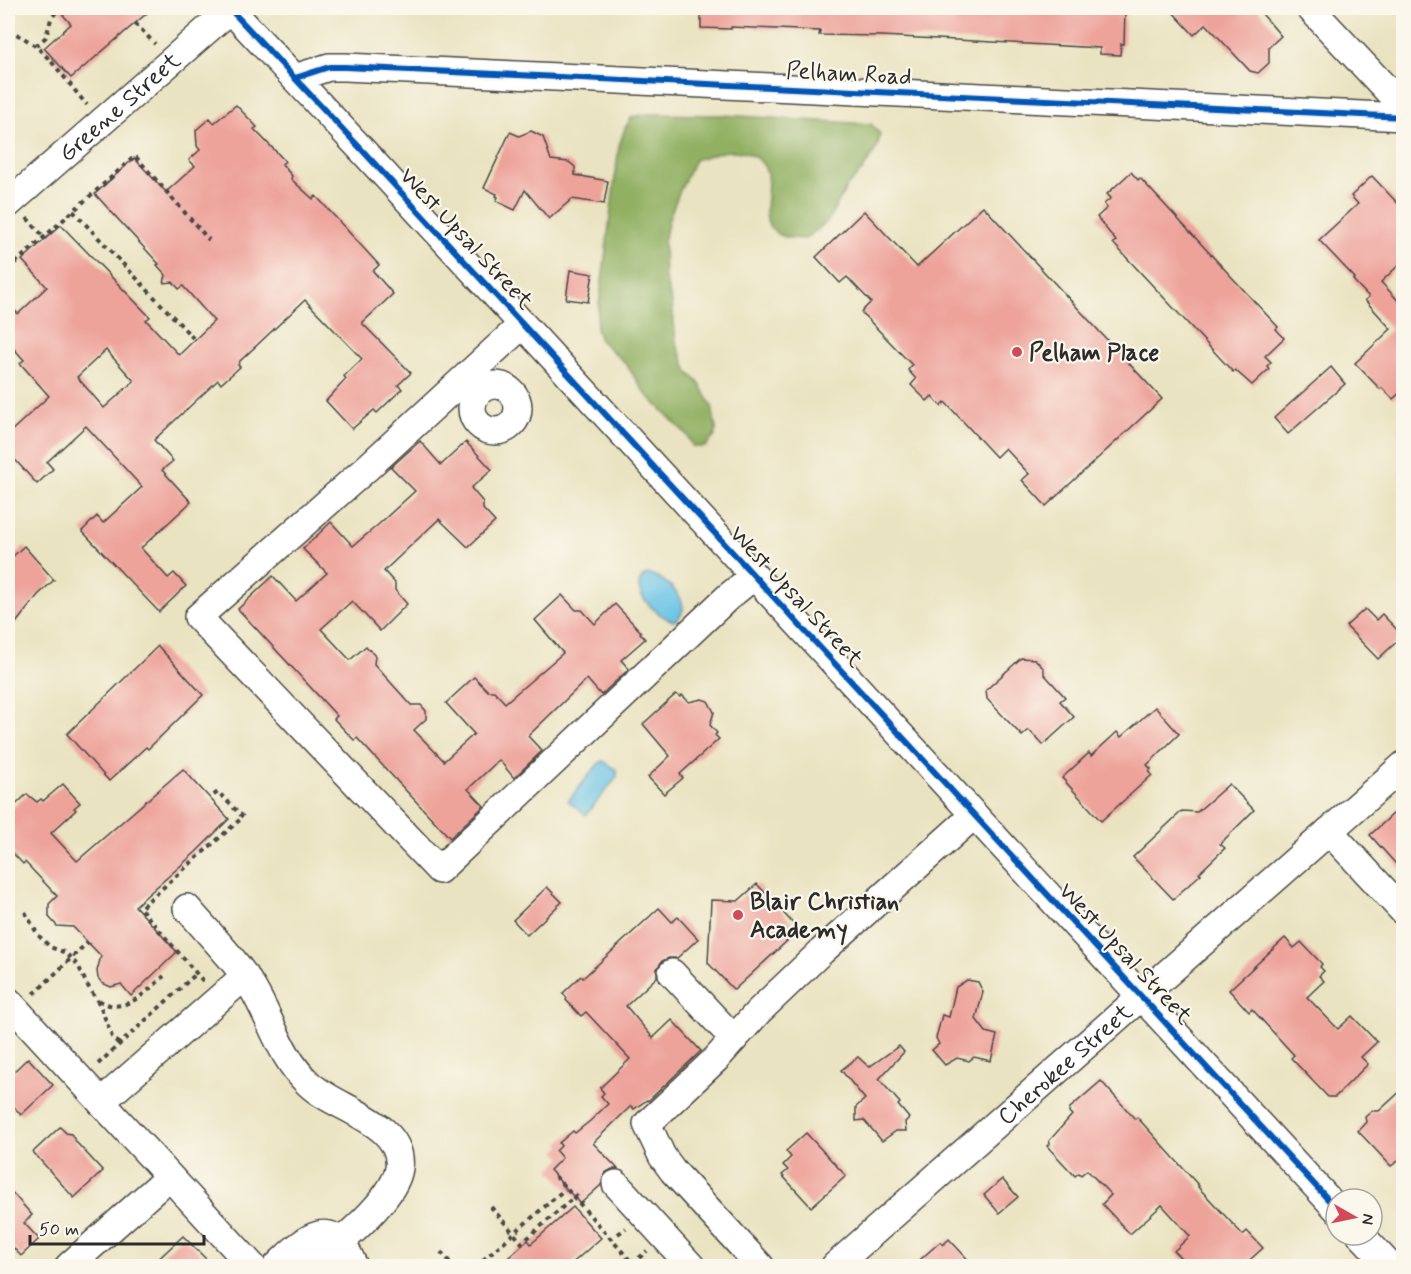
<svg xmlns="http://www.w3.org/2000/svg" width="1411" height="1274" font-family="Mynerve,sans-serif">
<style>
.forest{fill:#91b062;stroke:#5e6e46;stroke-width:1.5}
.water{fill:#67c2e5;stroke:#497688;stroke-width:1.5}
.building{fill:#eda29a;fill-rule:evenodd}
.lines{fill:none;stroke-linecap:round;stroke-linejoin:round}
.minor-casing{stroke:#484742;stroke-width:30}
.path{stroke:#484742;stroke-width:4;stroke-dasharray:4.5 4.5;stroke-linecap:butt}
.minor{stroke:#fff;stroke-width:27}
.cycleway-casing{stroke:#fbf7ec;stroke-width:10}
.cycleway{stroke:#0057b8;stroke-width:6}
.poi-dot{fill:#d1495b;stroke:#fbf7ec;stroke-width:2}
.labels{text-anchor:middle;stroke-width:4.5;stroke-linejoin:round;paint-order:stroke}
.street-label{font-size:24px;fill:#2b2b2b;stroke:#fbf7ec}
.poi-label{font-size:24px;font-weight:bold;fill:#2b2b2b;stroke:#fbf7ec;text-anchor:start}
</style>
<rect width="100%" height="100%" fill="#fbf7ec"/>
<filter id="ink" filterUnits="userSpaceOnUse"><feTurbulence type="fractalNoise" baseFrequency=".0167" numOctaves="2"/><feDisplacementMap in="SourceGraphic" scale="12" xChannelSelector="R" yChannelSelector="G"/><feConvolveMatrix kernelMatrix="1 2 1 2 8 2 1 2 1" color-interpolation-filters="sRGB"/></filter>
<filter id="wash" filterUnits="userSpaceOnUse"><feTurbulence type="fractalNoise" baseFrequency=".008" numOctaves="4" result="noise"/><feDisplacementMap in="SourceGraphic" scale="24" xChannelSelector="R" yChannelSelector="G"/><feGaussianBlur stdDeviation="1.35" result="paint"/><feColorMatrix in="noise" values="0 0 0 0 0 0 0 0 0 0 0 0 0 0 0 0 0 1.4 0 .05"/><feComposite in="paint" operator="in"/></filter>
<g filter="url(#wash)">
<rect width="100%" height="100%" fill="#eae3c1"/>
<path class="forest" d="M648,114L722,115L871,124L880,134L878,146L862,171L848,185L827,222L805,239C794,238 783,239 774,231C752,213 787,169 749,154C730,147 714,154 695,160L681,188L669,218L664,243L665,278L672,302L676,342L688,372L699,383L712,406L716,429L715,436L705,447H693L687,435L645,393L626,364L600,340L596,329L619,146L625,128L632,117Z"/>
<g class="water">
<path d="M648,574C665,576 699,607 674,621C658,618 622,585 648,574Z"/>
<path d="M603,761L617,770V777L586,815L568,801L598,764Z"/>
</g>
<g id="blocks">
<g class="building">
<path d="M57,8H153L71,78L44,48L71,24Z"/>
<path d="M701,8H1073L1125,11L1124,44H1121L1120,55L1100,54V48L882,36L819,35L820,31L731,27V29L701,28Z"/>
<path d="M1169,8H1257L1281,36L1269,47V63L1258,73L1250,71L1206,24L1194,35Z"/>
<path d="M236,105L257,127L254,129L285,161L282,164L292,176L291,179L313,199L316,196L379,265L373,271L393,294L362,323L411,373L398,385L402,389L377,413L374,410L352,429L326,401L346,379L344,376L362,359L305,300L240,361L238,365L240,367L221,384L218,380L154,440L173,461L162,470L191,502L141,548L168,578L174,573L186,586L159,612L82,531L97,516L103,523L142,487L86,426L47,462L53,469L37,484L8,452V434L49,396L20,363L24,360L8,342V303L18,314L47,287L22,260L61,225L150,317L146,320L179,355L214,321L183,286L179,289L173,282L164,283L166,275L157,265L159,264L95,194L134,158L166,192L195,166L189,160L200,150L197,146L196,130L210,118L214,123ZM106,350L134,381L104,408L77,377Z"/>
<path d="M531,131L543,137L551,160L569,162L575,167V175L608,181L604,204L572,199L549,219L525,190L515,210L496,201L498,197L496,196L497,194L484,188L510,132L519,136Z"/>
<path d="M1131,172L1138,180L1140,178L1278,327L1276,329L1284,338L1265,356L1271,362L1267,366L1269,369L1252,385L1235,370L1233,372L1113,243L1116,241L1097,217L1107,208L1104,204L1111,198L1107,194Z"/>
<path d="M1372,176L1404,210V260L1381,282L1404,307V389L1393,399L1382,388L1380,389L1355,363L1391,329L1365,300L1369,297L1353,280L1355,278L1319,240L1358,204L1351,196Z"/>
<path d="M983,206L1162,399L1046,506L1022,480L1029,474L1005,448L996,457L945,402L941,406L932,396L927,401L911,385L916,379L908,370L912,365L861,312L871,302L847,277L840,283L816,257L864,211L917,267Z"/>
<path d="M570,270L593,274L588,302L566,299Z"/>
<path d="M1331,367L1345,384L1288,434L1274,418Z"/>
<path d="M420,441L441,465L466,442L483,460L492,470L471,488L483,502V509L495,522L468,547L439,519L384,571L395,583V590L407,604L380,631L352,601L321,629L350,660L366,646L375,656L374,664L411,705H421L426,711V719L414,730L444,761L474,734L446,703L474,677L488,691H494L505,703L563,653L535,620L562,595L576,610H582L595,624L615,604L641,632L640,633L645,639L621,660L629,669L601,695L587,679L528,736L542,751L514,778L499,760L468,789L484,806L450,838L357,738L354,740L334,719L337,716L238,609L273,576L296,601L327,573L303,549L331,522L353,546L379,524L415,491L391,467Z"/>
<path d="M24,546L54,580L38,595L8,633V561Z"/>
<path d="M1365,609L1376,620L1382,614L1403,636L1378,659L1346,626Z"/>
<path d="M158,646L203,695L148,749L146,747L109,781L67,734Z"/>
<path d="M1021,658L1035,659L1044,669V674L1065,697L1060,701L1074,717L1043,745L1029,730L1022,736L987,699L986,690Z"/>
<path d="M676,694L680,697L682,695L689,702L702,699L708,701L714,712L710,725L717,733L715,735L719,739L680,774L683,778L664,794L648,777L670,756L643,724Z"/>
<path d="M1155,707L1179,734L1147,765L1151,769L1149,771L1152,775L1101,821L1062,778L1089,753L1091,756L1117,732L1121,737Z"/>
<path d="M183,769L229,819L196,852L135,906L177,952L131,996L121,984L111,987L102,983L98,978L97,971L101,956L73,927L57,926L49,917V904L57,896L25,862L23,864L8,848V812L27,794L37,802L41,799L43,801L63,784L80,803L74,808L76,810L51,833L77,861Z"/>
<path d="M1229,784L1254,810L1220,844L1225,848L1199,873L1201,874L1173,899L1133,857L1182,811L1197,812Z"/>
<path d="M1404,804V873L1370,835Z"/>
<path d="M757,884L799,930L734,990L708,963L711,900L738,901Z"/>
<path d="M547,887L562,902L527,935L513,920Z"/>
<path d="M659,908L672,922L678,917L698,939L677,958H669L662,961L657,969V977L626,1006L653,1038L672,1020L701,1051L648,1101L647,1100L634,1109L631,1106L593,1143L618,1169H612L605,1173L601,1185L580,1204L550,1170L562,1158L556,1151L561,1146L559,1143L573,1131L575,1133L590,1121L608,1104L601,1096L604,1093L600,1088L630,1059L586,1012L581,1016L566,1000L567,998L563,993L581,976L583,978Z"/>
<path d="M1285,938L1294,948L1301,942L1322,964L1320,967L1324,971L1319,976L1324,981L1307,997L1338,1029L1352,1016L1377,1042L1361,1057L1368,1064L1335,1097H1328L1291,1058L1294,1055L1252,1009L1249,1012L1229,990Z"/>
<path d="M967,980L978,982L983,992L976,1019L986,1032L997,1035L991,1061L974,1057L969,1061L957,1058L945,1065L932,1050L939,1044L936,1038L942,1015L949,1017L956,987Z"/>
<path d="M899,1046L904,1052L879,1079L900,1103L898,1105L909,1118L905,1122L906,1131H896L882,1141L864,1120L856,1121V1107L865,1099L841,1070L858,1057L869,1067Z"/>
<path d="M28,1058L53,1085L21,1115L8,1100V1077Z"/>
<path d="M1101,1081L1135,1119L1137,1117L1199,1186L1198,1187L1243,1235L1247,1231L1263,1248L1243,1266H1189L1174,1251L1190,1236L1162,1205L1130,1234L1102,1204L1111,1195L1087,1170L1081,1175L1079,1173L1075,1176L1047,1146L1050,1143L1049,1141L1072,1115L1069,1112L1070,1108Z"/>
<path d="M1404,1088V1157L1391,1166L1358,1131L1366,1122L1365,1117L1372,1111H1379Z"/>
<path d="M60,1127L66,1133L71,1134L77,1143L103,1171L74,1198L33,1152Z"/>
<path d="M806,1133L846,1176L811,1207L782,1175L788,1170L783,1165L791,1157L786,1151Z"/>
<path d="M1002,1179L1018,1197L999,1213L984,1195Z"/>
<path d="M8,1188L32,1215L24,1223L39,1239L21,1256L8,1242Z"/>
<path d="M573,1207L601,1238L569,1266H499L528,1240L531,1244Z"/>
<path d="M183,1236L213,1266H151Z"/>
<path d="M949,1239L974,1266H913L940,1242L943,1245Z"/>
</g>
</g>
</g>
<g filter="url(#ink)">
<use href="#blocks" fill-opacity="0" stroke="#484742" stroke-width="1.5"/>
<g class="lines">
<defs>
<g id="minor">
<path d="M1310,8L1404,108"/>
<path d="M230,9L362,150L1336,1208"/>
<path d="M295,78L329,67H345L1404,117"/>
<path id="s1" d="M8,204L232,8"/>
<path d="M522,325L368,467L198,617L439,870L728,597L754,576"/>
<circle cx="495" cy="408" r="23"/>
<path d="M1329,831L1404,912"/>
<path d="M187,908C209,934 235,959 253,989C272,1021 280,1056 308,1083C334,1109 405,1122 399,1168C395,1200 337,1244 314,1266"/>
<path d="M672,973L734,1039"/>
<path d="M8,1001L252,1266"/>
<path d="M101,1102L245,976"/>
<path d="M616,1184L691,1266"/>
<path d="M1361,1235L1390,1266"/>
<path d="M69,1266L169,1177"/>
<path d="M277,1266C292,1252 318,1221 340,1241C346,1247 350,1259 354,1266"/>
<path d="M760,1266L673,1171L662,1156L647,1124L716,1059L758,1012L822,951L974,815"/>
<path id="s2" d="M835,1266L1404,765"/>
</g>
</defs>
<use href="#minor" class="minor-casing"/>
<g class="path">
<path d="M135,23L155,44"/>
<path d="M8,31C42,41 64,79 87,105"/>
<path d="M36,46L46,37L51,19L59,8"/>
<path d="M73,211L193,338"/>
<path d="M27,218L44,237"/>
<path d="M15,263L135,156L209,240"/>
<path d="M25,912L38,935L50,947L66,953L79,967L86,983L100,1005L112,1037L119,1044"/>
<path d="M203,981L140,908L243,817L218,792L210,798"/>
<path d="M34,994L88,942"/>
<path d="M99,1000C122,1017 147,992 164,976"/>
<path d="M98,1064L197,973"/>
<path d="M555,1176L635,1266"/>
<path d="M491,1207L522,1243L581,1191"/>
<path d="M618,1234L626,1228"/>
<path d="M441,1252L453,1266"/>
<path d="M639,1258L647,1251"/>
<path d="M476,1266L565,1189"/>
</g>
<use href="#minor" class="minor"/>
<defs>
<g id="cycleway">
<path d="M230,9L362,150L1336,1208"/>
<path d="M295,78L329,67H345L1404,117"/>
</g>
</defs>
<use href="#cycleway" class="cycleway-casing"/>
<use href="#cycleway" class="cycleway"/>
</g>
</g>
<g class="poi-dot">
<circle cx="1017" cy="352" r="6"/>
<circle cx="738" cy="915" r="6"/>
</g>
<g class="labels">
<g class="street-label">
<text transform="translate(849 73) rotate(3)" y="8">Pelham Road</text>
<text dy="8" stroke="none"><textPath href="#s1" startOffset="148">Greene Street</textPath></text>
<text transform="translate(467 238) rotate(47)" y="8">West Upsal Street</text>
<text transform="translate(797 596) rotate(47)" y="8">West Upsal Street</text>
<text transform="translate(1126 953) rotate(47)" y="8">West Upsal Street</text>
<text dy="8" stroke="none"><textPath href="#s2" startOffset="306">Cherokee Street</textPath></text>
</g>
<g class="poi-label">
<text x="1029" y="360">Pelham Place</text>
<text x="750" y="909">Blair Christian<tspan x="750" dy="28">Academy</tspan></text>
</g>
</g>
<rect width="1411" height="1274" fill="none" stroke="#fbf7ec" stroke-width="30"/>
<g transform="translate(1354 1217) rotate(99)"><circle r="28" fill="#fbf7ec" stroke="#a8a59f" stroke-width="1.5"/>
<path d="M0-4.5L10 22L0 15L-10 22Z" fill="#d1495b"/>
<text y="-9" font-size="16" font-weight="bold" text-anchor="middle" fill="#2b2b2b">N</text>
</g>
<path d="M30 1235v9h174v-9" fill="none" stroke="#2b2b2b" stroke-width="3"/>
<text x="39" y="1235" font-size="18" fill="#2b2b2b" stroke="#fbf7ec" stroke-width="4.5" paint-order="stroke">50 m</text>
</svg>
